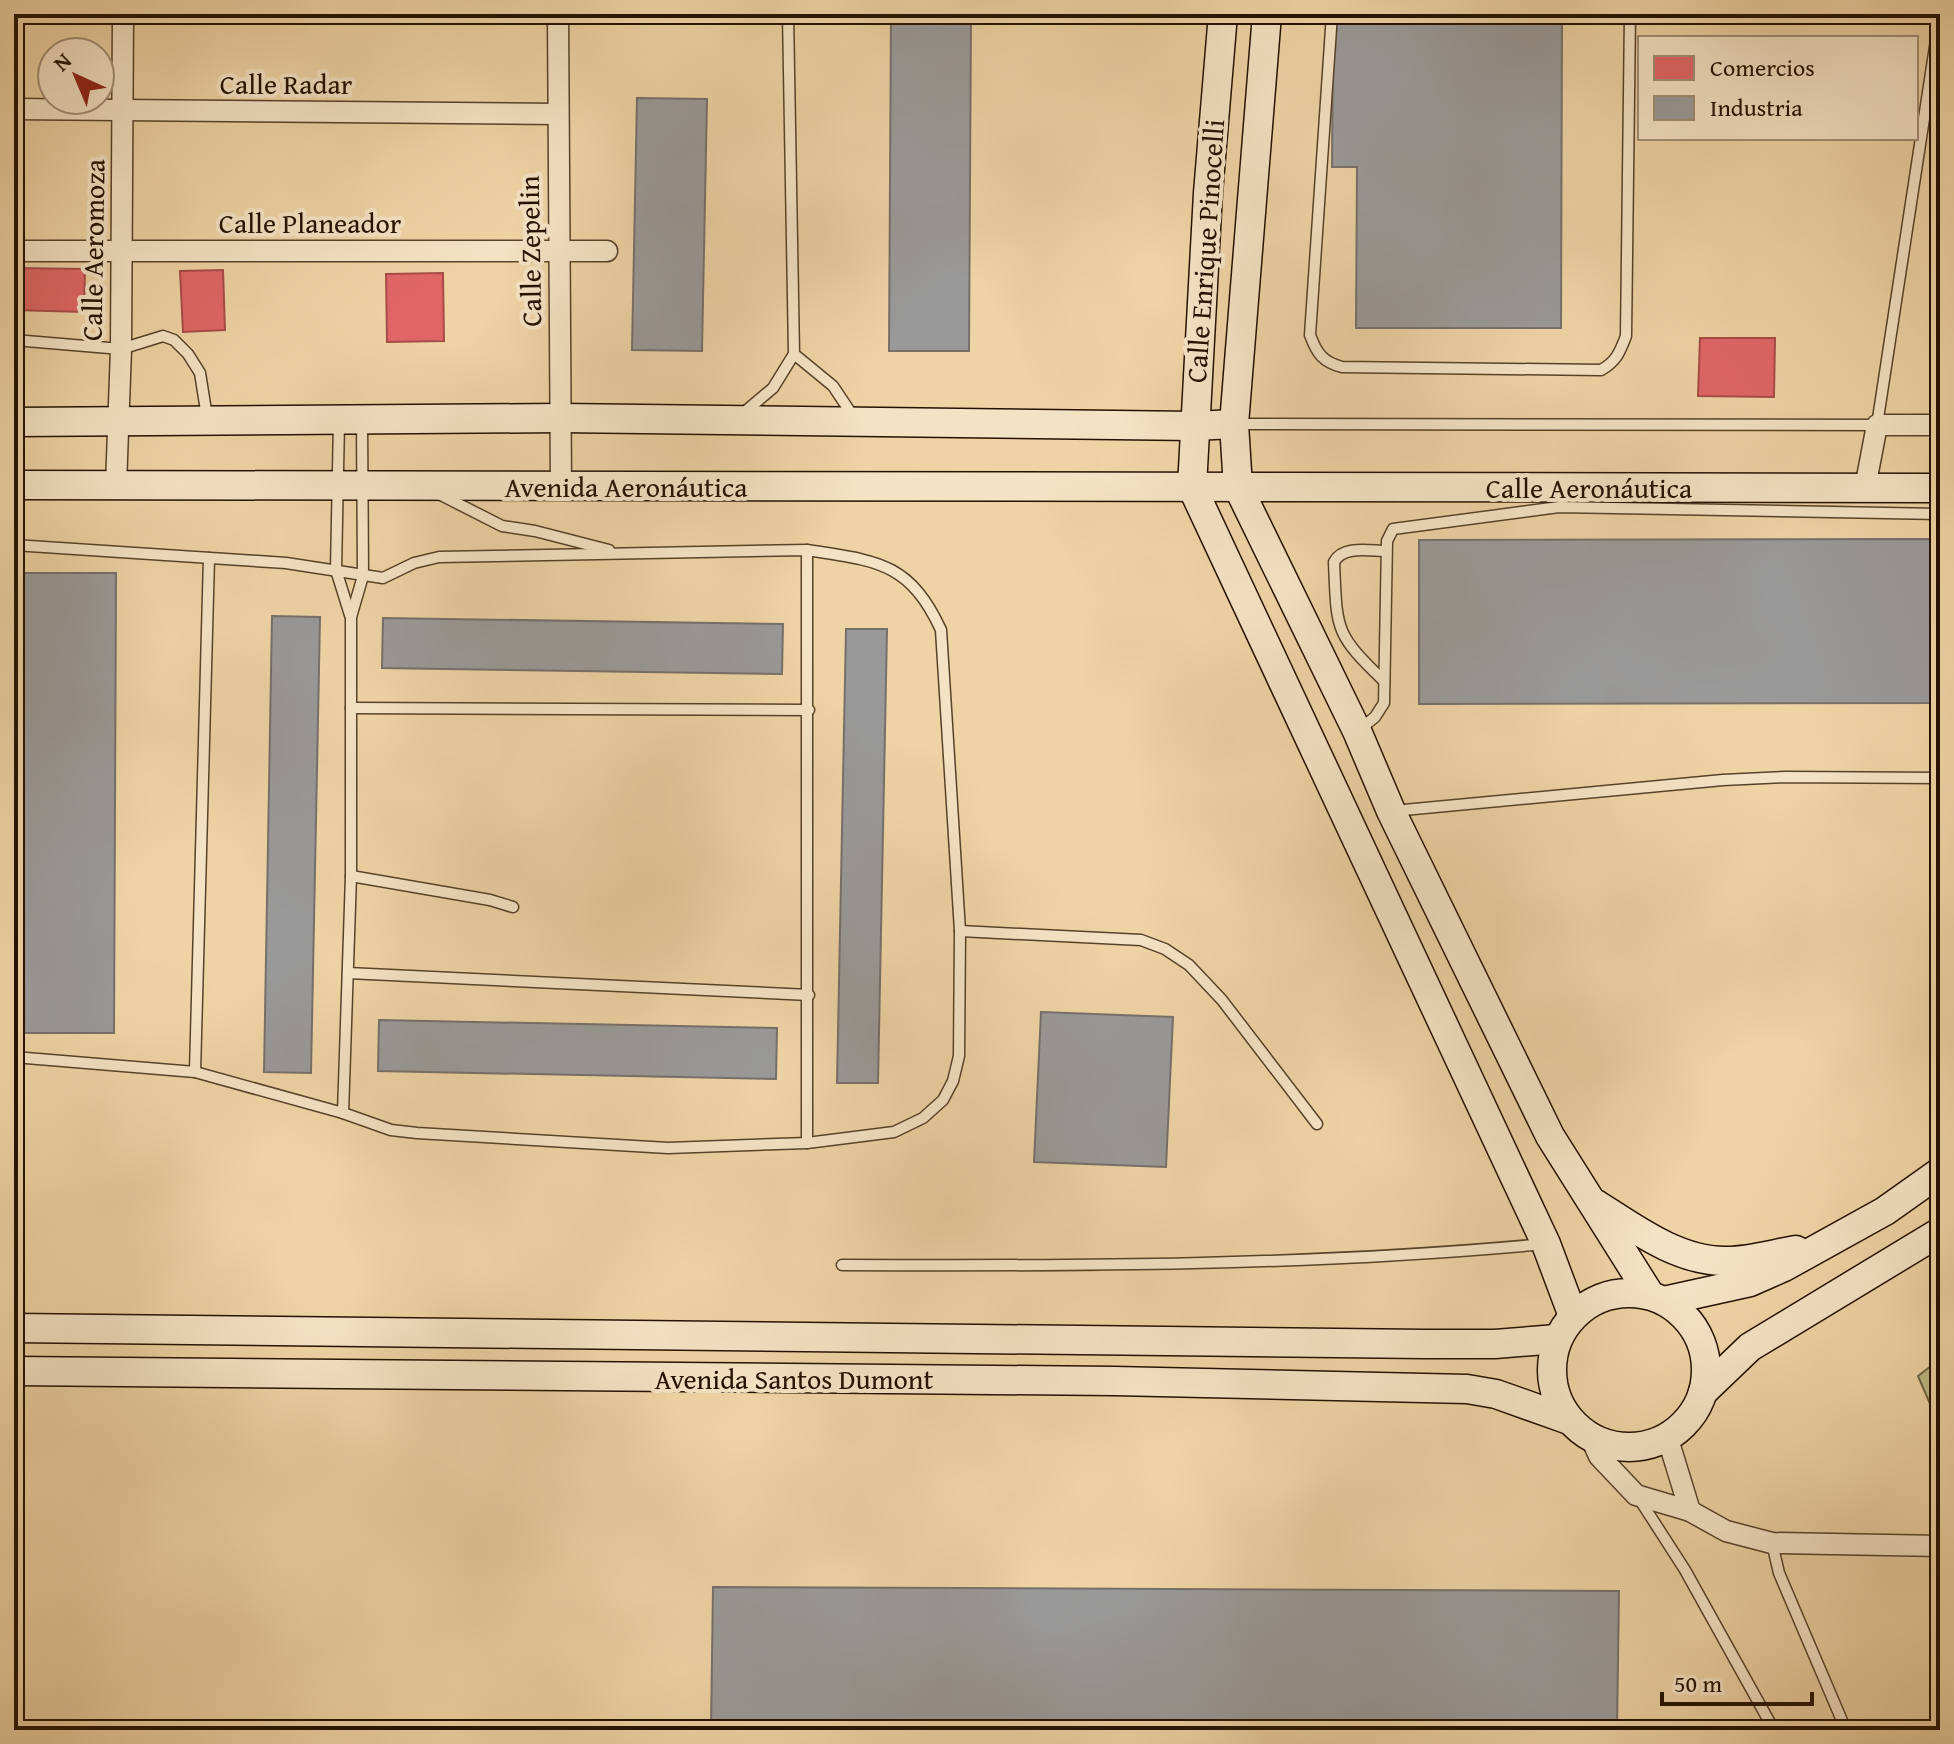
<svg xmlns="http://www.w3.org/2000/svg" width="1954" height="1744" font-family="'Gentium Book Plus',serif">
<style>
.green{fill:#bcbb84;stroke:#706642;stroke-width:2}
.shops{fill:#e06666;stroke:#a84c48;stroke-width:2}
.industry{fill:#999;stroke:#76706b;stroke-width:2}
.lines{fill:none;stroke-linecap:round;stroke-linejoin:round}
.service-casing{stroke:#57422a;stroke-width:13}
.minor-casing{stroke:#57422a;stroke-width:23}
.secondary-casing{stroke:#251101;stroke-width:31}
.service{stroke:#f4e2c4;stroke-width:10}
.minor{stroke:#f4e2c4;stroke-width:20}
.secondary{stroke:#f4e2c4;stroke-width:28}
.labels{text-anchor:middle;stroke-width:8;stroke-linejoin:round;paint-order:stroke}
.street-label{font-size:28px;fill:#251101;stroke:#f4e2c4}
</style>
<rect width="100%" height="100%" fill="#eed3a4"/>
<filter id="stains"><feTurbulence type="fractalNoise" baseFrequency=".0025" numOctaves="4"/><feColorMatrix values="0 0 0 0 .2 0 0 0 0 .09 0 0 0 0 .02 0 0 0 .5 -.17"/></filter>
<radialGradient id="worn" r=".72"><stop offset=".6" stop-color="#630" stop-opacity="0"/><stop offset="1" stop-color="#630" stop-opacity=".3"/></radialGradient>
<path class="green" d="M1940,1359V1427L1918,1376Z"/>
<g class="shops">
<path d="M14,268L85,269L84,312L14,310Z"/>
<path d="M223,270L225,330L183,332L180,271Z"/>
<path d="M443,273L444,341L387,342L386,274Z"/>
<path d="M1700,338H1775L1774,397L1698,396Z"/>
</g>
<g class="industry">
<path d="M891,14H971L969,351H889Z"/>
<path d="M1357,14H1562L1561,328H1356L1357,167H1332L1333,18H1357Z"/>
<path d="M637,98L707,99L702,351L632,350Z"/>
<path d="M1940,539V703L1419,704V540Z"/>
<path d="M14,573H116L114,1033H14Z"/>
<path d="M272,616L320,617L311,1073L264,1072Z"/>
<path d="M383,618L783,624L782,674L382,668Z"/>
<path d="M846,629H887L878,1083H837Z"/>
<path d="M1041,1012L1173,1017L1166,1167L1034,1162Z"/>
<path d="M379,1020L777,1028L776,1079L378,1071Z"/>
<path d="M713,1587L1619,1591L1617,1730H711Z"/>
</g>
<g class="lines">
<defs>
<g id="service">
<path d="M1332,14L1310,335C1317,354 1323,362 1342,367L1601,370C1616,362 1620,352 1626,336L1630,14"/>
<path d="M14,340L121,349L163,336L174,340L188,354L200,373L207,417"/>
<path d="M794,354L833,386L855,419"/>
<path d="M741,415L773,388L794,354L788,14"/>
<path d="M339,421L336,570L350,615"/>
<path d="M1235,424L1877,425L1940,14"/>
<path d="M439,494L502,526L535,531L609,550"/>
<path d="M14,545L286,563L383,578L414,563L439,557L807,550C876,561 909,561 941,630L960,931L959,1056L953,1081L943,1100L923,1118L894,1132L807,1143L668,1148L417,1133L391,1130L343,1113"/>
<path d="M807,550V1143"/>
<path d="M1384,681C1334,633 1337,630 1334,562C1343,545 1370,551 1386,551"/>
<path d="M351,708L809,710"/>
<path d="M1359,730L1375,717L1384,703L1387,541L1393,529L1559,507L1940,514"/>
<path d="M1393,811L1723,780L1785,777L1940,778"/>
<path d="M351,876L490,900L513,907"/>
<path d="M960,931L1141,940L1165,949L1189,965L1222,1000L1317,1124"/>
<path d="M348,973L809,995"/>
<path d="M14,1057L195,1072L343,1113L351,876V617L363,576L362,420"/>
<path d="M195,1072L209,558"/>
<path d="M842,1265C1076,1266 1310,1266 1544,1244"/>
<path d="M1638,1497L1685,1570L1774,1730"/>
<path d="M1772,1543L1779,1573L1846,1730"/>
</g>
<g id="minor">
<path d="M558,14L561,487"/>
<path d="M14,109L557,114"/>
<path d="M14,251H607"/>
<path d="M116,486L121,349L123,14"/>
<path d="M1865,488L1877,425H1940"/>
<path d="M1667,1436L1690,1511"/>
<path d="M1591,1438L1599,1456L1636,1495L1690,1511L1726,1531L1772,1543L1940,1546"/>
</g>
<g id="secondary">
<path d="M1223,14L1208,193L1192,487L1546,1244L1573,1316"/>
<path d="M1267,14L1234,424L1238,487L1357,731L1391,811L1550,1136L1650,1295"/>
<path d="M14,422L560,418L1194,426L1234,424"/>
<path d="M14,485L1940,488"/>
<path d="M1596,1204C1635,1229 1679,1262 1727,1261C1750,1261 1773,1254 1796,1250"/>
<circle cx="1629" cy="1370" r="77"/>
<path d="M1664,1301L1750,1282L1784,1267L1885,1211L1940,1172"/>
<path d="M14,1328L1425,1344H1495L1557,1339"/>
<path d="M14,1371L1114,1381L1467,1389L1496,1394L1569,1420"/>
<path d="M1703,1392L1750,1347L1940,1232"/>
</g>
</defs>
<use href="#service" class="service-casing"/>
<use href="#minor" class="minor-casing"/>
<use href="#secondary" class="secondary-casing"/>
<use href="#service" class="service"/>
<use href="#minor" class="minor"/>
<use href="#secondary" class="secondary"/>
</g>
<g class="labels">
<g class="street-label">
<text x="286" y="94">Calle Radar</text>
<text x="310" y="233">Calle Planeador</text>
<text transform="translate(93 250) rotate(-89)" y="10">Calle Aeromoza</text>
<text transform="translate(530 251) rotate(-91)" y="10">Calle Zepelin</text>
<text transform="translate(1205 251) rotate(-86)" y="10">Calle Enrique Pinocelli</text>
<text x="626" y="497">Avenida Aeronáutica</text>
<text x="1589" y="498">Calle Aeronáutica</text>
<text x="794" y="1389">Avenida Santos Dumont</text>
</g>
</g>
<rect width="1954" height="1744" fill="none" stroke="#eed3a4" stroke-width="48"/>
<rect x="16" y="16" width="1922" height="1712" fill="none" stroke="#251101" stroke-width="4"/>
<rect x="24" y="24" width="1906" height="1696" fill="none" stroke="#251101" stroke-width="2"/>
<rect x="1638" y="36" width="280" height="104" fill="#f4e2c4" stroke="#a18e76" stroke-width="2"/>
<rect x="1654" y="56" width="40" height="24" fill="#e06666" stroke="#a18e76" stroke-width="2"/>
<text x="1710" y="76" font-size="24" fill="#251101">Comercios</text>
<rect x="1654" y="96" width="40" height="24" fill="#999999" stroke="#a18e76" stroke-width="2"/>
<text x="1710" y="116" font-size="24" fill="#251101">Industria</text>
<g transform="translate(76 76) rotate(316)"><circle r="38" fill="#f4e2c4" stroke="#a18e76" stroke-width="2"/>
<path d="M0-6L14 30L0 20L-14 30Z" fill="#8f2418"/>
<text y="-12" font-size="22" font-weight="bold" text-anchor="middle" fill="#251101">N</text>
</g>
<path d="M1662 1692v12h150v-12" fill="none" stroke="#251101" stroke-width="4"/>
<text x="1674" y="1692" font-size="24" fill="#251101" stroke="#f4e2c4" stroke-width="6" paint-order="stroke">50 m</text>
<rect width="100%" height="100%" filter="url(#stains)"/>
<rect width="100%" height="100%" fill="url(#worn)"/>
</svg>
